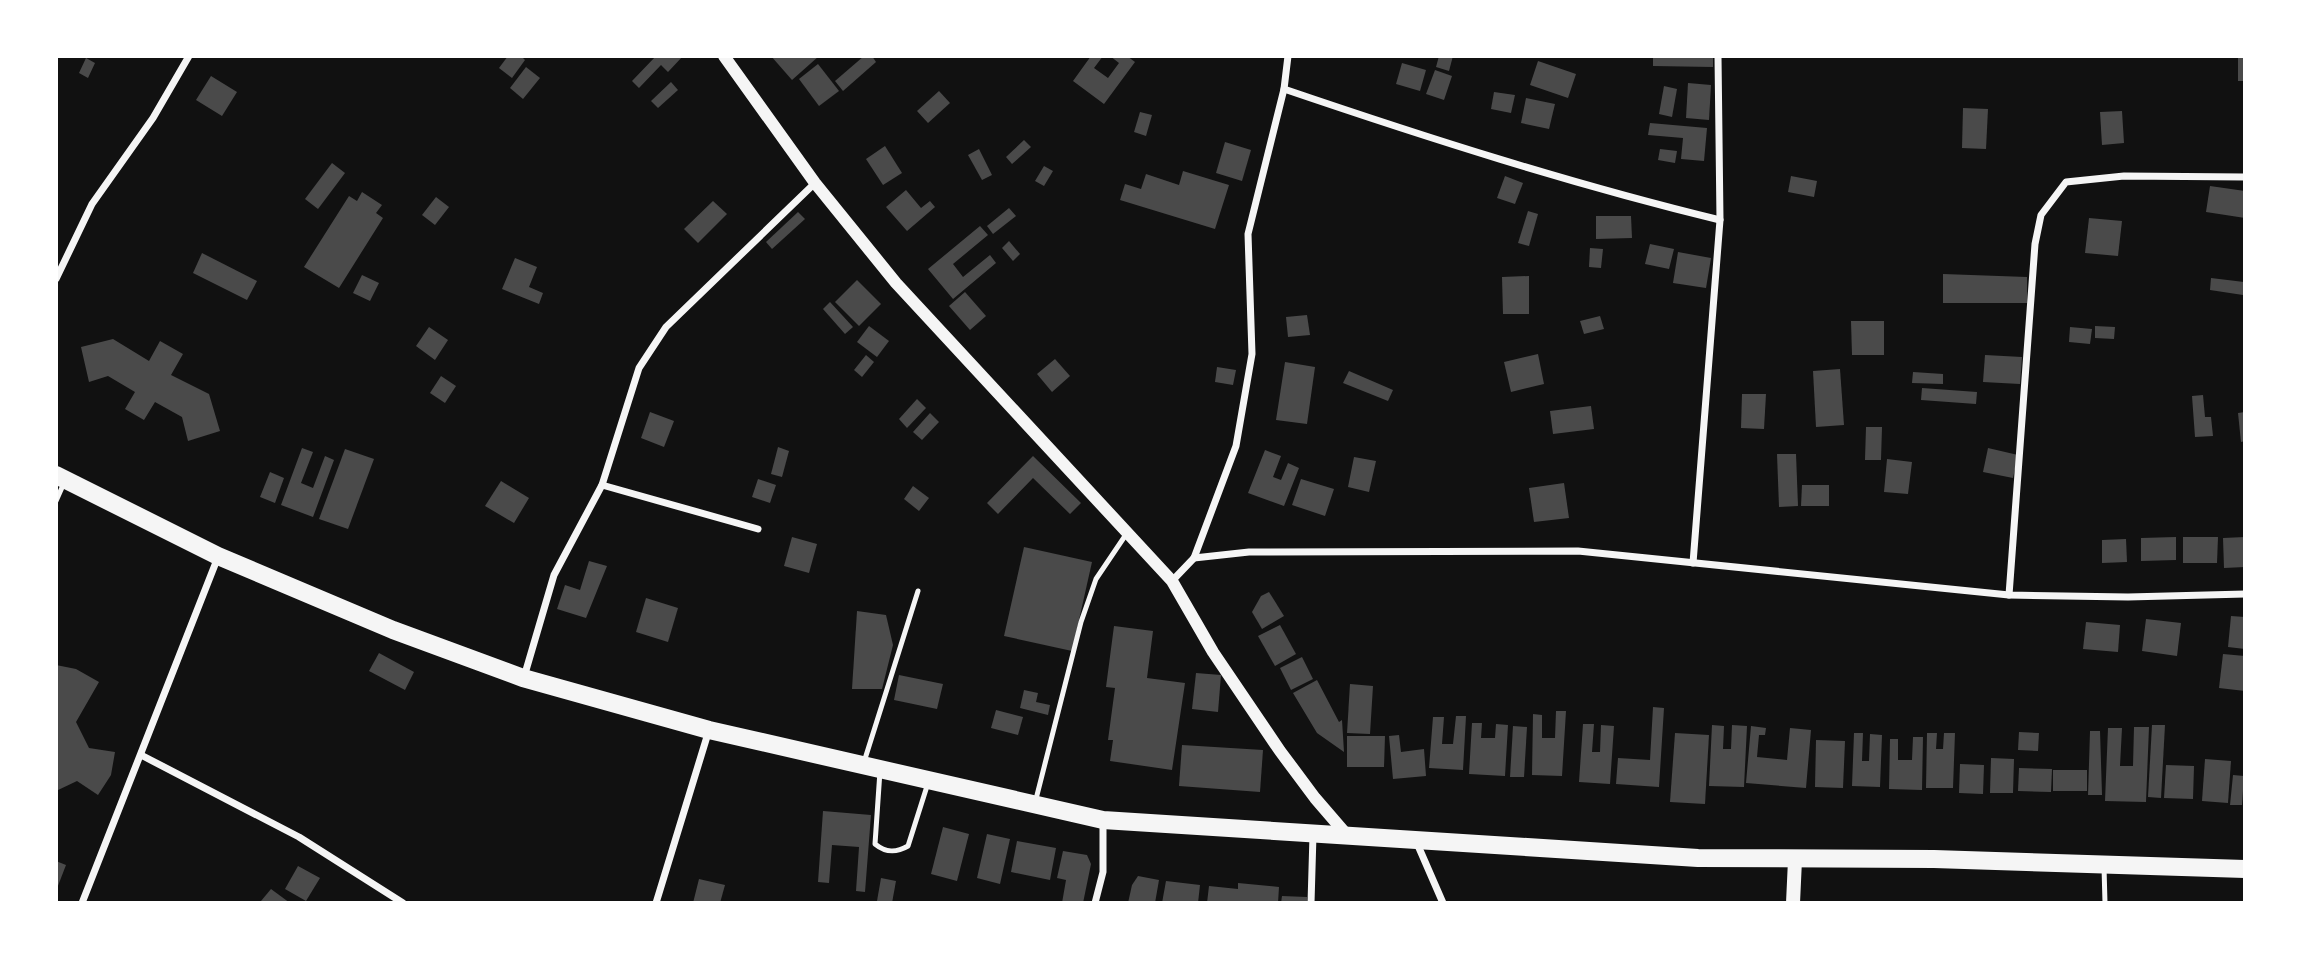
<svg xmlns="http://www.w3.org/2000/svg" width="2301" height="959" font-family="Karla,sans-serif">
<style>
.building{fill:#4a4a4a}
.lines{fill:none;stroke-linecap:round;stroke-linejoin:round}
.service{stroke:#f5f5f5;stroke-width:5}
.minor{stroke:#f5f5f5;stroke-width:7}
.tertiary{stroke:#f5f5f5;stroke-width:12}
.secondary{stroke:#f5f5f5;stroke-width:14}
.primary{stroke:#f5f5f5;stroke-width:18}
</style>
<rect width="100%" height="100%" fill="#111"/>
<g class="building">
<path d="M508,56H521L525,60L512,78L499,68Z"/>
<path d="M656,56H683L668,72L661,65L639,88L632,81Z"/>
<path d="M771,56H819L792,80Z"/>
<path d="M864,56H872L876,62L843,91L835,81Z"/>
<path d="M1091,56H1103L1094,68L1108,78L1119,63L1110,56H1127L1135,62L1104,104L1073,81Z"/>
<path d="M1439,56H1453L1449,71L1436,67Z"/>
<path d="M1653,56H1713V67L1653,66Z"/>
<rect x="2238" y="56" width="7" height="25"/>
<path d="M86,58L95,63L88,78L79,73Z"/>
<path d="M1538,61L1576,74L1568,98L1530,85Z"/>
<path d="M1402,63L1426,70L1420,91L1396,84Z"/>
<path d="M818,64L839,91L819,106L799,79Z"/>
<path d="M526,67L540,78L523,99L510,88Z"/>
<path d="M1435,70L1452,76L1444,100L1426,94Z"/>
<path d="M211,76L237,92L222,116L196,100Z"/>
<path d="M671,82L678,90L658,108L651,101Z"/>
<path d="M1688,83L1711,85L1709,120L1686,118Z"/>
<path d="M1664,86L1677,89L1672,117L1659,114Z"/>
<path d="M939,91L950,103L928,123L917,111Z"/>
<path d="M1494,92L1515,95L1511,113L1491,109Z"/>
<path d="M1526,98L1555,104L1549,129L1521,123Z"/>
<path d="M1963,108L1988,109L1986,149L1962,148Z"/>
<path d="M2122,111L2124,143L2102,145L2100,112Z"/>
<path d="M1140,112L1152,115L1146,136L1134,132Z"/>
<path d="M1650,123L1707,128L1704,161L1681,159L1683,138L1648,135Z"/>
<path d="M1024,140L1031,147L1012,164L1006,157Z"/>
<path d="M1225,142L1251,150L1242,181L1216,173Z"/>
<path d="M885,146L902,173L883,185L866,159Z"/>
<path d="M979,149L992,175L982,180L968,155Z"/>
<path d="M1660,149L1677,151L1675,163L1658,160Z"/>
<path d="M332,163L345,173L318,209L305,199Z"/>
<path d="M1044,166L1053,171L1044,186L1035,181Z"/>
<path d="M1183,171L1229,185L1215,229L1120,200L1125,184L1141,189L1146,174L1179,185Z"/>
<path d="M1505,176L1523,183L1515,204L1497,198Z"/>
<path d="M1791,176L1817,181L1814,197L1788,192Z"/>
<path d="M2210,186L2245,191V218L2206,212Z"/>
<path d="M906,190L921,208L930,201L935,207L907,231L886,207Z"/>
<path d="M362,192L382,205L376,213L383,218L339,288L304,267L349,196L357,201Z"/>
<path d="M436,197L449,207L435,225L422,215Z"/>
<path d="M713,201L727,214L698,243L684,229Z"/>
<path d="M1009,208L1016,216L993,234L987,226Z"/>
<path d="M1528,211L1538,214L1529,246L1518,243Z"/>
<path d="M798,212L805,219L772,249L766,242Z"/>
<path d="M1596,216H1631L1632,238L1596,239Z"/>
<path d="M2089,218L2122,221L2118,256L2085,253Z"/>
<path d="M980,226L988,235L953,264L963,277L990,255L996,263L953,299L928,269Z"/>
<path d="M1009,241L1020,254L1013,261L1002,248Z"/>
<path d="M1650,244L1674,249L1669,269L1645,264Z"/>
<path d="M1590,248L1603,249L1601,268L1589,267Z"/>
<path d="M1678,252L1711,258L1706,288L1673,283Z"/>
<path d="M202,253L257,281L247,300L193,273Z"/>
<path d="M515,258L537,267L529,287L543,293L539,304L502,289Z"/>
<path d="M1943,274L2027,277V303H1943Z"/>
<path d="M362,275L379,283L370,301L353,293Z"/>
<path d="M1529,276V314H1503L1502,277Z"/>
<path d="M2211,278L2244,282L2243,295L2210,290Z"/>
<path d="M857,280L881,304L859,326L835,302Z"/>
<path d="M965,292L986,316L970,330L949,306Z"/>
<path d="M830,302L853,327L845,334L823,309Z"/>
<path d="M1307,315L1310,335L1288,337L1286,317Z"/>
<path d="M1600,316L1604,329L1584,334L1580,321Z"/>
<path d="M1851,321H1884V355H1852Z"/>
<path d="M869,326L889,341L877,357L857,342Z"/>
<path d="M2095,326L2115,327L2114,339L2095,338Z"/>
<path d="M429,327L448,340L435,360L416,346Z"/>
<path d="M2070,327L2092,329L2090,344L2069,342Z"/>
<path d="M113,339L149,361L160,341L183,354L171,375L209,394L220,431L188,441L182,417L155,402L144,420L125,409L135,392L108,376L89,382L81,347Z"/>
<path d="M1538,354L1544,384L1511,392L1504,362Z"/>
<path d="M866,355L874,362L862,377L854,370Z"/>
<path d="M1985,355L2022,357L2020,384L1983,382Z"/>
<path d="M1055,359L1070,376L1052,392L1037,374Z"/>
<path d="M1285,362L1315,367L1307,424L1276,420Z"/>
<path d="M1217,367L1236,370L1233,385L1215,382Z"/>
<path d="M1840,369L1844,425L1816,427L1813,371Z"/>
<path d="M1349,371L1393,390L1388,401L1343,383Z"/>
<path d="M1913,372L1943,374V384L1912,383Z"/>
<path d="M441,376L456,386L445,403L430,393Z"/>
<path d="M1922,388L1977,392L1976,404L1921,400Z"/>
<path d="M1742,394H1766L1764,429L1741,428Z"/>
<path d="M2203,395L2205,417H2211L2213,436L2195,437L2192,396Z"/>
<path d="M917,399L926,408L907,428L899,419Z"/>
<path d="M1591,406L1594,429L1553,434L1550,411Z"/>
<path d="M650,412L674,421L664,447L641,438Z"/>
<path d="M2245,412V441L2241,442L2238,413Z"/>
<path d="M930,413L939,422L922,440L913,432Z"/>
<path d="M1866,427H1882L1881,460H1865Z"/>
<path d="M778,447L789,451L782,477L771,474Z"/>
<path d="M302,448L313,452L301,483L313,488L325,456L334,460L313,517L281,505Z"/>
<path d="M1988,448L2018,455L2013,478L1983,472Z"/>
<path d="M345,449L374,459L348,529L319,519Z"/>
<path d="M1265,450L1281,456L1273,477L1281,480L1288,463L1299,468L1284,506L1248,493Z"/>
<path d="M1777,454H1796L1798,506L1779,507Z"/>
<path d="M1033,456L1081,503L1070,514L1033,478L998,514L987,503Z"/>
<path d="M1354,457L1376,461L1369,492L1348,487Z"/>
<path d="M1887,459L1912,462L1908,494L1884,492Z"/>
<path d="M270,472L284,478L275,503L260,497Z"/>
<path d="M758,479L776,485L770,503L752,497Z"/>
<path d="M1301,479L1334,489L1325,516L1292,505Z"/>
<path d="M501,481L529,498L514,523L485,506Z"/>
<path d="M1564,483L1569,518L1534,522L1529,488Z"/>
<path d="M1802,485H1829V506H1801Z"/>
<path d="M913,486L929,498L919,511L904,499Z"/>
<path d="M792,537L817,544L809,573L784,566Z"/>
<path d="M2176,537V560L2141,561V538Z"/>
<path d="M2183,537H2218L2217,563H2183Z"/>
<path d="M2245,537V567L2224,568L2223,538Z"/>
<path d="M2126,539L2127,562L2102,563V540Z"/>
<path d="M1024,547L1092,562L1072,651L1004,636Z"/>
<path d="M589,561L607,566L586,618L557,609L565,585L580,590Z"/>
<path d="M1269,592L1284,616L1262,629L1252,612L1261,596Z"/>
<path d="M646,598L678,608L668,642L636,632Z"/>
<path d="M857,611L886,615L893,645L882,689H852Z"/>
<path d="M2231,616L2245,617V649L2228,647Z"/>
<path d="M2146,619L2181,623L2177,656L2142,651Z"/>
<path d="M2086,622L2120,625L2118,652L2083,649Z"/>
<path d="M1280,625L1296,654L1275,666L1258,636Z"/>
<path d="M1114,626L1153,631L1147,678L1185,683L1172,770L1110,761L1113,740H1108L1115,688L1106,687Z"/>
<path d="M379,653L414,672L405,690L369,671Z"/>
<path d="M2223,654L2245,656V691L2219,688Z"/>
<path d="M1302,657L1313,679L1291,690L1280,668Z"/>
<path d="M56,665L76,669L99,682L76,722L89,748L115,752L111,775L98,795L77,781L56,791Z"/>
<path d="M1196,673L1221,675L1218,712L1192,709Z"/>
<path d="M899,675L943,684L937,709L894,700Z"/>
<path d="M1317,680L1339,722L1342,720L1344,752L1317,733L1293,693Z"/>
<path d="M1350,684L1373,686L1370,734L1347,733Z"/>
<path d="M1024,690L1038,693L1036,702L1050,705L1048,715L1020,708Z"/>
<path d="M1653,707L1664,708L1659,787L1616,784L1618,758L1650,760Z"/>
<path d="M996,710L1023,717L1018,735L991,728Z"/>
<path d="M1556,711H1566L1562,776L1532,775L1533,714L1542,715V738H1555Z"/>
<path d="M1456,716H1466L1463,770L1429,768L1433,717H1444L1442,744H1453Z"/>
<path d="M1472,723H1482L1481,738H1495L1496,724L1508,725L1505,776L1469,774Z"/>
<path d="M1583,724H1594L1592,752H1600L1601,725L1614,726L1610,784L1579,782Z"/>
<path d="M1712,725L1724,726L1723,749H1731L1732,725L1747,726L1744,787L1709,786Z"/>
<path d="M2152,725H2165L2161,798L2148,797Z"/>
<path d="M1513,726L1527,727L1524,777H1510Z"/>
<path d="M1751,726L1766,728L1765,735H1759L1757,757L1787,760L1790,728L1811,730L1806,788L1746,783Z"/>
<path d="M2134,727H2149L2146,802L2105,801L2108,728H2122L2120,766H2133Z"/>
<path d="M2090,731H2100L2102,795H2088Z"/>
<path d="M2019,732L2039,733L2038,751L2018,750Z"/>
<path d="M1675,733L1709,735L1705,804L1670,802Z"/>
<path d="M1854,733H1863L1862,761H1869L1870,734L1882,735L1880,787L1852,786Z"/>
<path d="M1927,733H1937L1936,749H1943L1944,733H1955L1953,788H1926Z"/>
<path d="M1399,735L1401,752L1424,749L1426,776L1393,779L1389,736Z"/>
<path d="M1347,736H1385L1384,767H1347Z"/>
<path d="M1913,737H1923L1922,790L1889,789L1890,739H1898V760H1912Z"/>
<path d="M1816,740L1845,741L1843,788L1815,787Z"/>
<path d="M1182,745L1263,750L1260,792L1179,786Z"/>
<path d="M1991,758L2014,759L2013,793H1990Z"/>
<path d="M2205,759L2231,761L2228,803L2202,801Z"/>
<path d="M1960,764L1984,765L1983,794L1959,793Z"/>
<path d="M2166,765L2194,766L2193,799L2164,798Z"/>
<path d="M2019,768L2052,769L2051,792L2018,791Z"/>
<rect x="2053" y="770" width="34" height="21"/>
<path d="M2233,775L2244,776L2242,805H2230Z"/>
<path d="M823,811L871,815L865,892L856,891L859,847L832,845L829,883L818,882Z"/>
<path d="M943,827L969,834L957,881L931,874Z"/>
<path d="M987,834L1010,839L1000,884L977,878Z"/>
<path d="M1017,841L1056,848L1050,880L1011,872Z"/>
<path d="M1063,851L1087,855L1091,864L1083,903H1062L1066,880L1057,878Z"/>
<path d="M56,861L66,865L56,891Z"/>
<path d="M298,866L320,878L306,901L285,889Z"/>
<path d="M1138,876L1159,880L1155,903H1128L1132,885Z"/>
<path d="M881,878L896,881L892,903L877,901Z"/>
<path d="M699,879L725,885L720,903H693Z"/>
<path d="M1166,881L1200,885L1198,903H1162Z"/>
<path d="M1238,883L1279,887L1278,903H1207L1209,886L1238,889Z"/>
<path d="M271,889L290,903L261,901Z"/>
<path d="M1282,896L1307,897V903H1281Z"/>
</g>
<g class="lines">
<g class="service">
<path d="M56,501L64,483"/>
<path d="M864,762L918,591"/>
<path d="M880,771L875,844C886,853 896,853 908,846L928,783"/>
<path d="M1035,803L1081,622L1096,579L1127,533"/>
<path d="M2104,867L2105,903"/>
</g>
<g class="minor">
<path d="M1284,89C1428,138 1572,184 1720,220"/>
<path d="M56,279L92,204L153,118L189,56"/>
<path d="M602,485L758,529"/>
<path d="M1194,558L1249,552L1578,551L2009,595L2128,597L2245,594"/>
<path d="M1693,563L1720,220L1718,56"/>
<path d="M1172,581L1194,558L1236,446L1252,354L1248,234L1284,89L1288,56"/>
<path d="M2009,595L2035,244L2041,215L2066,182L2124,176L2245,177"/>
<path d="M524,677L554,575L602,485L639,368L666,327L815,183"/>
<path d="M141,755L299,837L403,903"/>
<path d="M1416,841L1443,903"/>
<path d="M82,903L218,557"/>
<path d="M656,903L709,730"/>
<path d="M1095,903L1103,872V820"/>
<path d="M1311,903L1313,835"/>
</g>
<path class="tertiary" d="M724,56L815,183L896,283L1172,581L1213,652L1280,751L1315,798L1346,834"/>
<path class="secondary" d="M1793,903L1795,860"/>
<path class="primary" d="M56,475L218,556L393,630L523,678L709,730L1103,820L1698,858L1934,859L2245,869"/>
</g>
<rect width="2301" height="959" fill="none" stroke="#ffffff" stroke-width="116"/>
</svg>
